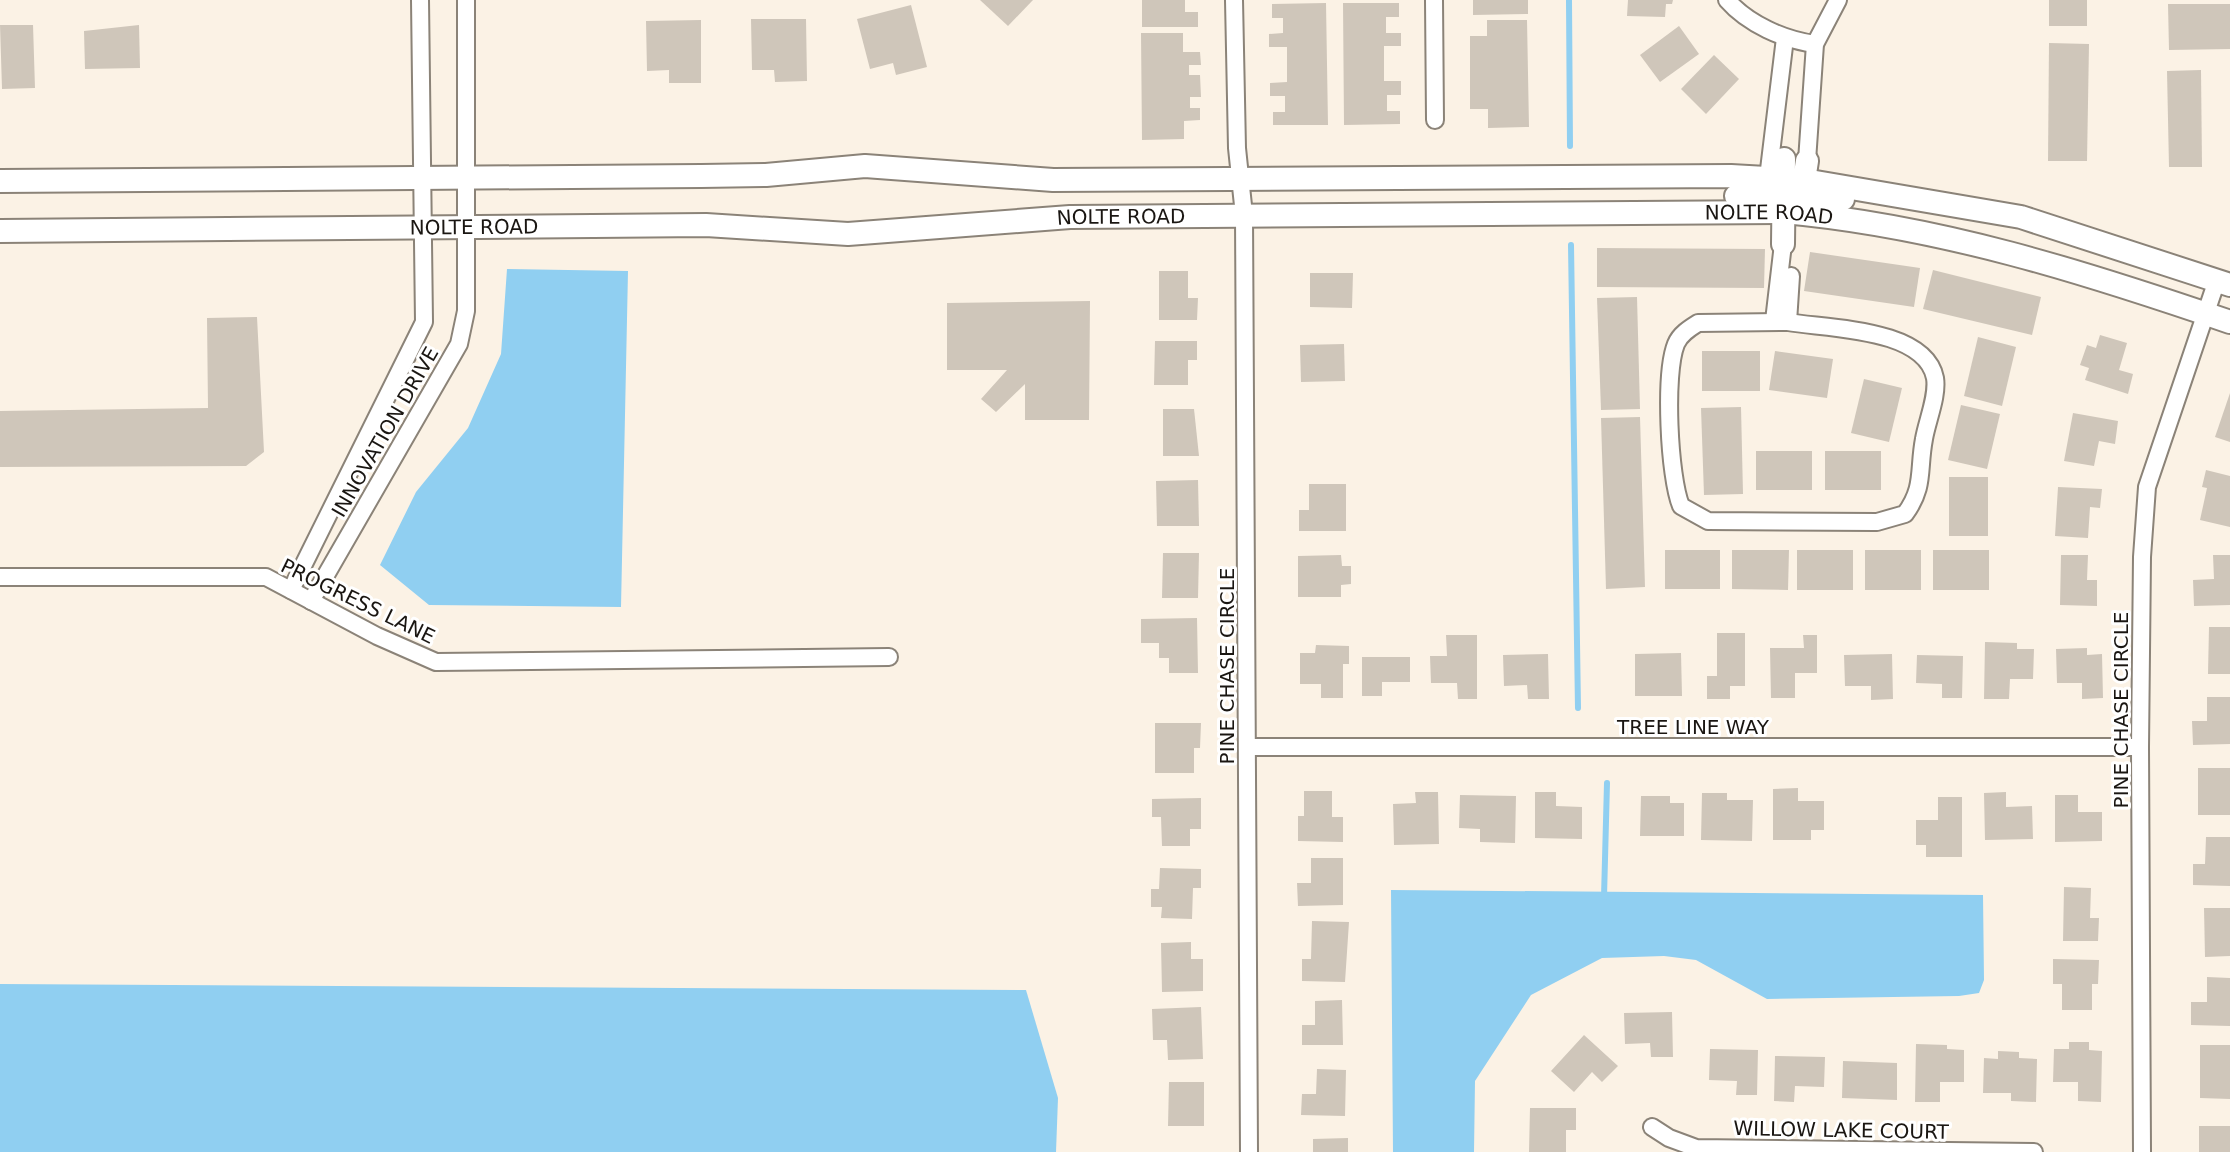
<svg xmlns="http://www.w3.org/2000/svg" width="2230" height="1152" font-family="'DejaVu Sans',sans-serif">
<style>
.water{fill:#90cff1}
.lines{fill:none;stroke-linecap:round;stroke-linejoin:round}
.stream{stroke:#90cff1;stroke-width:6}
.building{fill:#cfc6ba}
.minor-casing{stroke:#8b8378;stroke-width:20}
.tertiary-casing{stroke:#8b8378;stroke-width:26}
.minor{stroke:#fff;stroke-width:16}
.tertiary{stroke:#fff;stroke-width:22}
.labels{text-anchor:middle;stroke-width:6;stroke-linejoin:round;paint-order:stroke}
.street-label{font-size:20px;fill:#1a1612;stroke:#fff}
</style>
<rect width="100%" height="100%" fill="#fbf2e5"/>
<g class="water">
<path d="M507,269L628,271L621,607L429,605L380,565L416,492L468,428L501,354Z"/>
<path d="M1391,890L1983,895L1984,980L1979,993L1959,996L1767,999L1696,960L1664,956L1602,958L1531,995L1475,1081L1474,1152H1393Z"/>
<path d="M0,984L1026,990L1058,1098L1056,1152H0Z"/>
</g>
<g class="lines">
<g class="stream">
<path d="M1569,0L1570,146"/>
<path d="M1571,245L1578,708"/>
<path d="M1604,897L1607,783"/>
</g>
</g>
<g class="building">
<path d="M980,0H1033L1008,26Z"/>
<path d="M1142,0H1185V12H1198V27H1142Z"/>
<path d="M1473,0H1528V14L1473,15Z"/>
<path d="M1628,0H1673L1672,4H1666L1665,17L1627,16Z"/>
<rect x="2049" y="0" width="38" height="26"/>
<path d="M1326,3L1328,125H1273V112H1285V96H1270V83L1287,82V47H1269V34L1283,33V18H1272V4Z"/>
<path d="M1343,3H1399V17H1386V33H1401V46H1384V81H1401V95H1387V111H1400V124L1344,125Z"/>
<path d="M2168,4H2230V49L2169,50Z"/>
<path d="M911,5L927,67L896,75L893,63L870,69L857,19Z"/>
<path d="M751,19H806L807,81L775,82L774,70H752Z"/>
<path d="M701,20V83H669V70L647,71L646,21Z"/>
<path d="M1487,20H1527L1529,127L1488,128V109H1470V36H1487Z"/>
<path d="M0,25H33L35,88L2,89Z"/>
<path d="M139,25L140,68L85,69L84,31Z"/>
<path d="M1679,26L1699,54L1660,82L1640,55Z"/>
<path d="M1141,33H1183V52H1200L1201,65H1189V75H1200L1201,97H1190V108H1200V120L1184,121V139L1142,140Z"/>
<path d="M2049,43L2089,44L2087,161H2048Z"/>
<path d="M1714,55L1739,79L1706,114L1681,89Z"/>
<path d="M2201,70L2202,167H2169L2167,71Z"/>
<path d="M1597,248L1765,249L1764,288L1597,287Z"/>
<path d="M1810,252L1920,268L1914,307L1804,291Z"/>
<path d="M1933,270L2041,297L2032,335L1923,309Z"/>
<path d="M1159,271H1188V298H1198L1197,320H1159Z"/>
<path d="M1310,273H1353L1352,308L1310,307Z"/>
<path d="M1637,297L1640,409L1601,410L1597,298Z"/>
<path d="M1090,301L1089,420H1025V384L996,412L981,399L1007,370H947V303Z"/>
<path d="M257,317L264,452L246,466L0,467V411L208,408L207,318Z"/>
<path d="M2100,335L2127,343L2119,370L2133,374L2128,394L2085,380L2089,368L2080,365L2087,345L2096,348Z"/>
<path d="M1978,337L2016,347L2002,406L1964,396Z"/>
<path d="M1155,341H1197V360H1188V385H1154Z"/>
<path d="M1344,344L1345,381L1301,382L1300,345Z"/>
<rect x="1702" y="351" width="58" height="40"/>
<path d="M1775,351L1833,359L1827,398L1769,390Z"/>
<path d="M1864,379L1902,388L1889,442L1851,433Z"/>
<path d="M2230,393V442L2215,437Z"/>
<path d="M1961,405L2000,414L1987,469L1948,460Z"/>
<path d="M1741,407L1743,494L1704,495L1701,408Z"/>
<path d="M1163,409H1194L1199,456H1163Z"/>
<path d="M2073,413L2118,421L2115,444L2099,441L2094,466L2064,461Z"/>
<path d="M1640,417L1645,587L1606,589L1601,418Z"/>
<rect x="1756" y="451" width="56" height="39"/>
<rect x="1825" y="451" width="56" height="39"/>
<path d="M2206,470L2230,476V527L2200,520L2207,488L2202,487Z"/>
<rect x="1949" y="477" width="39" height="59"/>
<path d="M1198,480L1199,526H1157L1156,481Z"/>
<path d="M1309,484H1346V531H1299V510H1309Z"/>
<path d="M2058,487L2102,489L2100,508L2090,507L2088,538L2055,536Z"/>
<rect x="1665" y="550" width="55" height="39"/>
<path d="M1732,550H1789L1788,590L1732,589Z"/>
<rect x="1797" y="550" width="56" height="40"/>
<rect x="1865" y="550" width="56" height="40"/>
<rect x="1933" y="550" width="56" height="40"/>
<path d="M1163,553H1199L1198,598H1162Z"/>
<path d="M1341,555L1342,566H1351V584L1341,585V597H1298V556Z"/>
<path d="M2061,555H2088L2087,580H2097V606L2060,605Z"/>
<path d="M2213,555H2230V605L2194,606L2193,580L2214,579Z"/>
<path d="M1197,618L1198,673H1169V658H1159V643H1141V619Z"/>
<path d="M2209,627H2230V674H2208Z"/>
<path d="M1717,633H1745V686H1730V699H1707V676H1717Z"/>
<path d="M1446,635H1477V699H1458L1457,683H1431L1430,656H1447Z"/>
<path d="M1803,635H1817V673H1795V698H1771L1770,648H1804Z"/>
<path d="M1985,642L2017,643V649H2034L2033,679H2010L2009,699H1984Z"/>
<path d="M1316,645L1349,646V664H1343V698H1321V684H1300V653H1315Z"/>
<path d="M2087,648V655L2102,654L2103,698L2082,699V683H2057L2056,649Z"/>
<path d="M1681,653L1682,696H1635V654Z"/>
<path d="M1548,654L1549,699H1528L1527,685L1504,686L1503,655Z"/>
<path d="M1892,654L1893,699L1871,700V686H1845L1844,655Z"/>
<path d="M1917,655L1963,656L1962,698H1942V684L1916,683Z"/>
<path d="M1362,657H1410V682H1382V696H1362Z"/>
<path d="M2207,697H2230V744L2193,745L2192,721H2207Z"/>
<path d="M1155,723H1201L1200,748H1194V773H1155Z"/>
<rect x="2198" y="768" width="32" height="47"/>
<path d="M1798,788V801H1824V830H1811V840H1773V789Z"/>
<path d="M1304,791H1332V817H1343V842L1298,841V816H1304Z"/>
<path d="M1415,792H1438L1439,844L1394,845L1393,804L1416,803Z"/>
<path d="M1535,792H1556V806L1582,807V839L1535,838Z"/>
<path d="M2006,792V807L2032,806L2033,839L1985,840L1984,793Z"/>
<path d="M1702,793H1727V800H1753L1752,841L1701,840Z"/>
<path d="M1460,795L1516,796L1515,843L1480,842V829L1459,828Z"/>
<path d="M2055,795H2078V812H2102V841L2055,842Z"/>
<path d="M1641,796H1670V803H1684V836H1640Z"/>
<path d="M1938,797H1962V857H1926V845H1916V820H1938Z"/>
<path d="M1201,798V829H1190V846H1162L1161,817H1152V799Z"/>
<path d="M2206,837H2230V886L2193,885V864H2205Z"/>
<path d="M1311,858H1343V905L1298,906L1297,883H1311Z"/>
<path d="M1160,868L1201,869V888H1193L1192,919L1161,918L1162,907H1151V889H1159Z"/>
<path d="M2064,887L2091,888L2090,918H2099L2098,941H2063Z"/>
<path d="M2204,908H2230V956L2205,957Z"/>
<path d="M1312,921L1349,922L1345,982L1302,981V959H1311Z"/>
<path d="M1191,942V959H1203V991L1162,992L1161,943Z"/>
<path d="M2053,959L2099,960L2098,984H2092V1010H2062V984H2053Z"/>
<path d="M2207,977L2230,978V1026L2191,1025V1002H2207Z"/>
<path d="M1342,1000L1343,1045H1302V1025H1315V1001Z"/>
<path d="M1201,1007L1203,1059L1168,1060L1167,1040H1153L1152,1009Z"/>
<path d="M1672,1012L1673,1057H1651L1650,1043L1625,1044L1624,1013Z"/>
<path d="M1584,1035L1618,1066L1602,1082L1592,1072L1574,1092L1551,1071Z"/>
<path d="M2069,1042H2089V1050L2102,1051L2101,1102L2078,1101V1082H2053L2054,1049H2069Z"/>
<path d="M1916,1044L1947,1045V1049L1964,1050V1082H1940V1102H1915Z"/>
<path d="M2200,1045H2230V1099L2200,1098Z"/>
<path d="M1710,1049L1758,1050L1757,1095H1736L1737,1081L1709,1080Z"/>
<path d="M1998,1051L2019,1052V1058L2037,1059L2036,1102L2011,1101V1093H1983L1984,1058L1998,1059Z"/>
<path d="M1775,1056L1825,1057L1824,1087L1795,1086L1794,1102L1774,1101Z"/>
<path d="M1843,1061L1897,1063V1100L1842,1098Z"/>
<path d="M1317,1069L1346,1070L1345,1116L1301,1115L1302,1094H1316Z"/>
<path d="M1169,1082H1204V1126H1168Z"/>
<path d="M1530,1108H1576V1130H1566V1152H1529Z"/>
<rect x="2199" y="1126" width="31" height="26"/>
<path d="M1348,1138V1152H1313V1139Z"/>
</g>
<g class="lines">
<defs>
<g id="minor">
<path d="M1234,0L1237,148L1244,215L1249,1152"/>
<path d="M1434,0L1435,120"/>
<path d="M1727,0C1748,24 1784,40 1815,44"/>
<path d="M1807,161L1815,44L1838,0"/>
<path d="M1768,178L1785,38"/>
<path d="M1774,321L1783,244"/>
<path d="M1788,322C1829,329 1925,328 1935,378C1938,396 1927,421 1924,439C1918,470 1925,487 1905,514L1877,522L1708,521L1681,506C1669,477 1664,374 1676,344C1680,334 1690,328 1698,323Z"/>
<path d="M1788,322L1791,276"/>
<path d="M0,577H266L377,636L436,662L889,657"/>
<path d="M291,590L424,322L420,0"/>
<path d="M311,601L459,344L466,311V0"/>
<path d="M1247,747H2140"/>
<path d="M1652,1127L1669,1138L1696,1148L2034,1152"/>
<path d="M2142,1152L2140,747L2142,557L2147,487L2217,280"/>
</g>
<g id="tertiary">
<path d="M0,181L701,176L766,175L865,166L1053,180L1731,176L1804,180L2021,217L2230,285"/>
<path d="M1736,196L1764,197L1804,180L1807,161"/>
<path d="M1784,212L1789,201L1804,197L1843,199"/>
<path id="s1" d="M0,231L706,225L848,234L1070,217L1784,212C1939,226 2084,272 2230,322"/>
<path d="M1783,244L1784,159"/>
</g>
</defs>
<use href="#minor" class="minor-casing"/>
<use href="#tertiary" class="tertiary-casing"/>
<use href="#minor" class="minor"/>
<use href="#tertiary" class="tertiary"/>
</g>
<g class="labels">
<g class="street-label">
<text dy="7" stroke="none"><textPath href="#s1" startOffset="1770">NOLTE ROAD</textPath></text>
<text dy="7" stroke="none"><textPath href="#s1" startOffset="1122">NOLTE ROAD</textPath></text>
<text dy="7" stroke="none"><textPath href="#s1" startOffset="474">NOLTE ROAD</textPath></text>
<text transform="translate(385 432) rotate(-60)" y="7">INNOVATION DRIVE</text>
<text transform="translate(358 601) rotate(26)" y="7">PROGRESS LANE</text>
<text transform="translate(1227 666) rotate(-90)" y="7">PINE CHASE CIRCLE</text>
<text transform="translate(2121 710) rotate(-90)" y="7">PINE CHASE CIRCLE</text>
<text x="1693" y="734">TREE LINE WAY</text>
<text transform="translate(1841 1130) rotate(1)" y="7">WILLOW LAKE COURT</text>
</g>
</g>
</svg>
